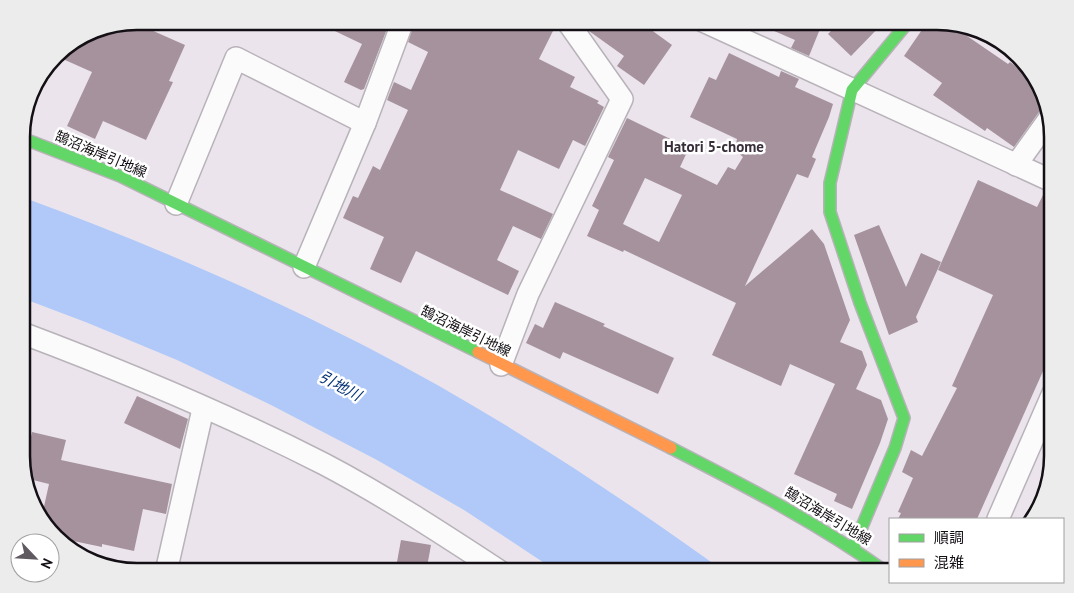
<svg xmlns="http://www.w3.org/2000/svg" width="1074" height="593" font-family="'PT Sans','Noto Sans JP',sans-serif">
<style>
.water{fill:#b0c9f9}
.building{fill:#a5929d;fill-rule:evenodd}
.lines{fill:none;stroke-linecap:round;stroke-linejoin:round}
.street-casing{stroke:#b8b2b9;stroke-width:24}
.fast-casing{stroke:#b8b2b9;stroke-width:14}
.slow-casing{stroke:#b8b2b9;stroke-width:14}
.street{stroke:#fcfbfc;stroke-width:21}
.fast{stroke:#63d668;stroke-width:11}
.slow{stroke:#ff974d;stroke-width:11}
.labels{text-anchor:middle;stroke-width:5;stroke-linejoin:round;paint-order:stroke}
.street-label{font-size:14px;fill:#130f14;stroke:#fff}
.neighbourhood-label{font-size:15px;font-weight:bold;fill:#382e39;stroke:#fff}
.water-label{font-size:15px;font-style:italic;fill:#043276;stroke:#fff}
.rim{fill:none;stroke:#130f14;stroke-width:2.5}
</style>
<rect width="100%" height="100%" fill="#ebe4ec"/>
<path class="water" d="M22,197C139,240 254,289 365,346C491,411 610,489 725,572H558L464,510L377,460L271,405L177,360L88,323L22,298Z"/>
<g class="building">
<path d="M314,21H390L364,89L361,90L344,82L362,44Z"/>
<path d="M415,21H555L556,25L539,59L575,77L570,87L599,101L597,103L604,107L585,146L573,140L559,169L518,150L500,190L553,214L541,239L513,226L497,260L519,271L508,295L416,251L401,283L370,269L384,237L343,218L353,196L358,198L373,166L380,170L408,110L387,100L394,82L411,90L428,52L408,42Z"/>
<path d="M582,21H639L672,45L644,85L617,66L624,56L589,31Z"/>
<path d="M751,21H802L820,29L809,56L791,48L795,40Z"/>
<path d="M841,21H885L851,56L828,34Z"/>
<path d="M928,21L951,25L1008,64L1010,62L1036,81L1045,107L1039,112L1014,147L987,128L985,131L933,95L942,83L904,56Z"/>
<path d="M133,22L185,45L169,81L173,82L146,140L103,121L95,139L67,126L92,72L56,56L60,50L93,30Z"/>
<path d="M729,53L779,77L781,71L799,79L795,87L833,104L829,117L812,157L816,159L808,178L797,174L745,286L812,229L824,244L850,320L840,342L862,351L867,365L856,389L881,400L888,419L880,443L852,509L834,501L837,494L794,474L835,384L790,364L781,386L712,355L736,303L624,250L623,252L587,236L599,210L592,206L614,160L608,157L627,118L689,148L680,167L717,185L728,167L735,170L743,157L737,152L741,146L736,144L737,139L690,117L709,77L716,80ZM645,178L682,195L659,242L623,224Z"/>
<path d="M978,180L1037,207L1045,191L1052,193V351L977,519H898L901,513L898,512L913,478L902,472L911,450L922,456L957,388L952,386L993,295L938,270Z"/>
<path d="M879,225L906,287L921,253L941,262L916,317L918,322L889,335L854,235Z"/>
<path d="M555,302L605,324L603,326L674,358L658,394L563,352L560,359L526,343L535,324L543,328Z"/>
<path d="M137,396L188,419L180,449L124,423Z"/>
<path d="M32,432L66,440L61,460L172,484L166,514L143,509L134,551L102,544V547L59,538L41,520L49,484L25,478L23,473Z"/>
<path d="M401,540L431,545L427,567L397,562Z"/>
</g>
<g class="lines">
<defs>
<g id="street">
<path d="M703,21L1052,181"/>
<path d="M1016,165L1049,119"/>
<path d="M176,204L236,58L365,123"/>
<path d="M304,267L365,123L403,21"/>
<path d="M22,333C123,371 228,415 324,464C385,496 443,534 501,572"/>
<path d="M501,365L528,294L622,99L567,21"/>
<path d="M998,519L1053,393"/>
<path d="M166,572L203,409"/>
</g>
<g id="fast">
<path d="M22,138L120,176L478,352"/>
<path d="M671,448C745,486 818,523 886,572"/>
<path d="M853,548L895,448L904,418L860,303L830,212V183L852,90L909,21"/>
</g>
<path id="slow" d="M478,352L671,448"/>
</defs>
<use href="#street" class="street-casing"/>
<use href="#fast" class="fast-casing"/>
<use href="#slow" class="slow-casing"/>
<use href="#street" class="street"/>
<use href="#fast" class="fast"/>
<use href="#slow" class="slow"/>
</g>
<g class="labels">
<g class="street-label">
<text transform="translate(101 154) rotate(23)" y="5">鵠沼海岸引地線</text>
<text transform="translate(466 331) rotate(26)" y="5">鵠沼海岸引地線</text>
<text transform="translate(828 516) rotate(31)" y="5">鵠沼海岸引地線</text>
</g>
<g class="neighbourhood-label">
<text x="714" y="152">Hatori 5-chome</text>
</g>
<g class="water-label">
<text transform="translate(340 386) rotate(28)" y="5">引地川</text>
</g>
</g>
<path d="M0 0H1074V593H0ZM137 30H937A107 107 0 0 1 1044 137V456A107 107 0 0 1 937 563H137A107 107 0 0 1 30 456V137A107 107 0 0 1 137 30Z" fill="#ececec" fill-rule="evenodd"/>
<path class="rim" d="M137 30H937A107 107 0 0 1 1044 137V456A107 107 0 0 1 937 563H137A107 107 0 0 1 30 456V137A107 107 0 0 1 137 30Z"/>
<rect x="889" y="518" width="175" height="65" fill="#ffffff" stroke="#a19fa1"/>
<rect x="899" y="534" width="25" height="8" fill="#63d668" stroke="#a19fa1"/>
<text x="934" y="543" font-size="15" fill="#130f14">順調</text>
<rect x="899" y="559" width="25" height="8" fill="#ff974d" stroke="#a19fa1"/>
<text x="934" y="568" font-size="15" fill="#130f14">混雑</text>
<g transform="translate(35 558) rotate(115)"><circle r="24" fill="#ffffff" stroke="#a19fa1"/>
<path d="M0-4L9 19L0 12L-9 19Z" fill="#5f5a60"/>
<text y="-8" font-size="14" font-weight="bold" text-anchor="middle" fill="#130f14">N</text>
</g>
</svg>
